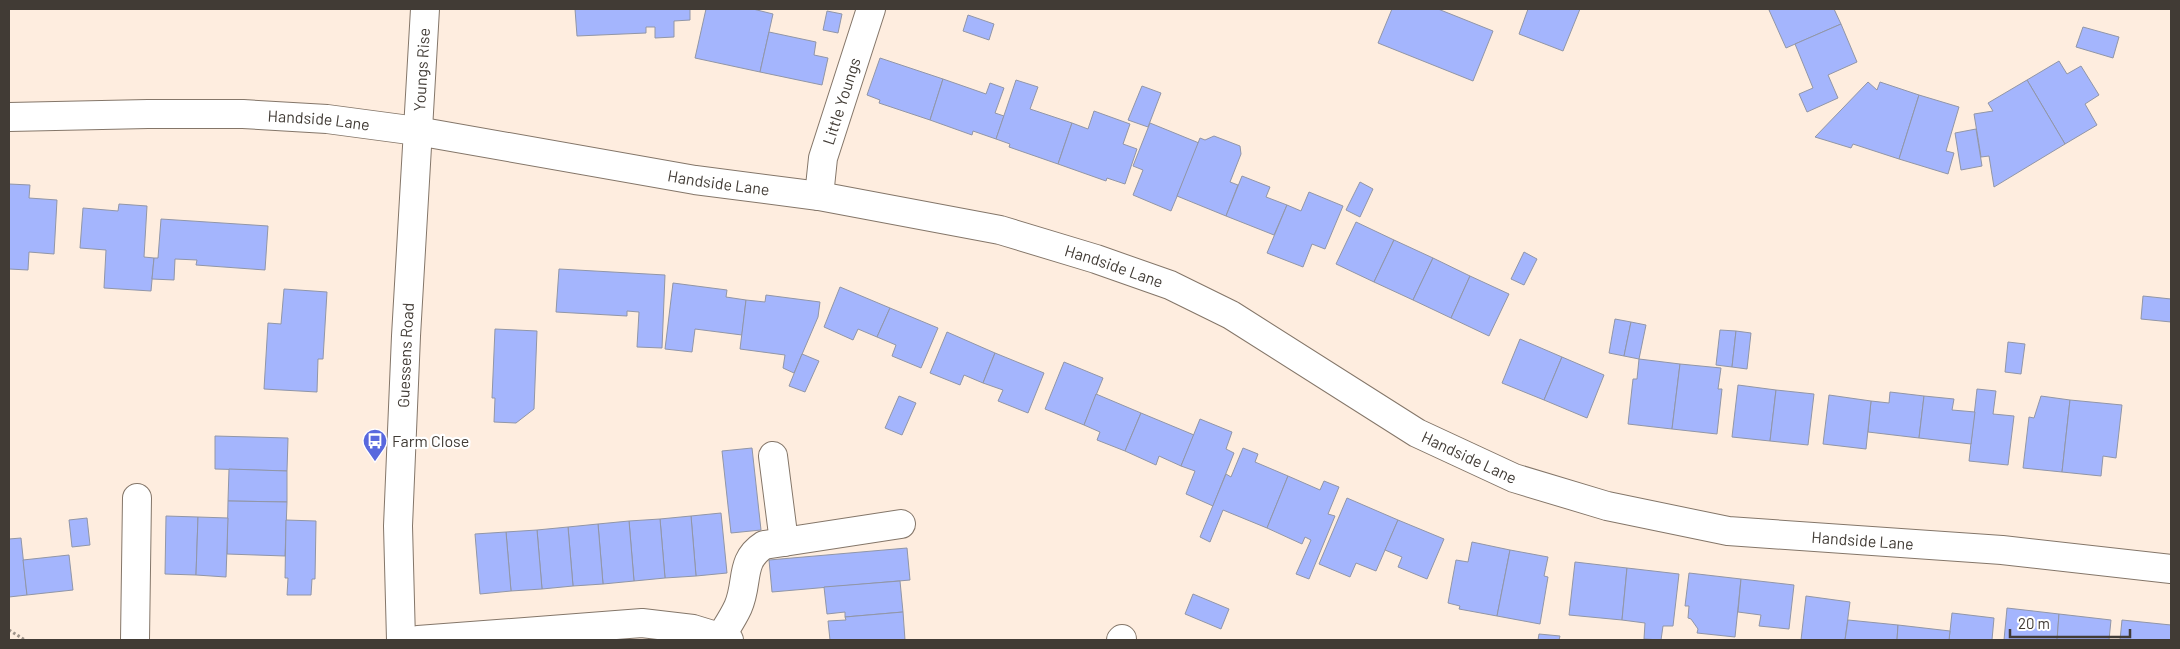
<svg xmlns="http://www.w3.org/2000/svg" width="2180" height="649" font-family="Barlow,sans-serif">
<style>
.building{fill:#a4b5fd;stroke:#9196a7}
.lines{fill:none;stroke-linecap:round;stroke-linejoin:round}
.minor-casing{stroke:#847669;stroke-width:30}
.path{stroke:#9f948a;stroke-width:3;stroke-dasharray:2.5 2.5;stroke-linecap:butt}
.minor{stroke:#fff;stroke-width:28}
.labels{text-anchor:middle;stroke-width:4.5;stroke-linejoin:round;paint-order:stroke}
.street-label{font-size:16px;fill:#413b35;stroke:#fff}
.poi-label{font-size:16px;fill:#413b35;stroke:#fff;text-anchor:start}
</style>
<rect width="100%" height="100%" fill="#feeddf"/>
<g class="building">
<path d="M575,9H690V20L674,21V37L655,38V27H646V33L577,36Z"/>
<path d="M706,9H753L773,14L760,72L695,58Z"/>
<path d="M1392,9H1438L1493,31L1473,81L1378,43Z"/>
<path d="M1528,9H1580L1563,51L1519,34Z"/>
<path d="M1772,9H1834L1841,24L1786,48L1769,10Z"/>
<path d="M827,11L842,14L838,33L823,30Z"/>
<path d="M968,15L994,24L989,40L963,31Z"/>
<path d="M1841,24L1857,62L1828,75L1838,98L1807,112L1799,94L1813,88L1795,44Z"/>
<path d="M2083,27L2119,37L2113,58L2076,47Z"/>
<path d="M769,32L816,42L814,55L828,58L822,85L760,72Z"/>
<path d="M880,58L943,79L930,120L879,103L880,100L867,95Z"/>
<path d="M2059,61L2067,74L2081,66L2099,95L2085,104L2097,125L2065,144L2027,80Z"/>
<path d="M943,79L986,94L990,83L1004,88L995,113L1004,116L996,139L973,131L972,135L930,120Z"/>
<path d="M1016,80L1038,87L1030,109L1072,123L1058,164L1009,147L1010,144L996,139Z"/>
<path d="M2027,80L2065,144L1994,187L1989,156L1981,157L1974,114L1993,111L1988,103Z"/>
<path d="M1868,82L1877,90L1880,82L1919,95L1899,159L1853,144L1851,148L1815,137Z"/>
<path d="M1142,86L1161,93L1148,127L1128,120Z"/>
<path d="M1919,95L1959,107L1946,151L1954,153L1948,174L1899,159Z"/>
<path d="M1094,111L1130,124L1123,144L1137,149L1125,184L1107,178L1106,181L1058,164L1072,123L1088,129Z"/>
<path d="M1150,123L1199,143L1171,211L1133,195L1143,170L1133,166Z"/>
<path d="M1976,129L1982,166L1961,170L1955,133Z"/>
<path d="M1214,136L1240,146L1241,154L1230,182L1238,185L1226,216L1177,196L1200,138L1205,140Z"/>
<path d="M1242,176L1270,187L1266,197L1287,205L1274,235L1226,216Z"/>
<path d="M1360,182L1373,189L1360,217L1346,210Z"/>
<path d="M9,184L30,185L29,198L57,200L54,254L29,252L28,270L9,269Z"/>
<path d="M1309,192L1343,206L1325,249L1312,244L1303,267L1267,253L1287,205L1301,211Z"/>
<path d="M119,204L147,206L144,257L154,258L151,291L104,288L106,250L80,248L83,208L118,211Z"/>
<path d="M161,219L268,226L265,270L196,265L197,260L175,259L174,280L152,279L154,258H158Z"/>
<path d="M1356,222L1394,240L1374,282L1336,264Z"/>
<path d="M1394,240L1433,258L1413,300L1374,282Z"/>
<path d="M1524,252L1537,259L1524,285L1511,279Z"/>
<path d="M1433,258L1470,276L1451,318L1413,300Z"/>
<path d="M559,269L665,275L662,348L637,347L639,312L627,311V316L556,312Z"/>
<path d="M1470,276L1509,294L1489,336L1451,318Z"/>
<path d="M673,283L727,290L726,297L746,300L742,335L695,329L692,352L665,349Z"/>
<path d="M840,287L890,308L877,337L858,329L853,340L824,327Z"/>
<path d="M284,289L327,292L323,359H318L317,392L264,389L268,323L281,324Z"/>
<path d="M766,295L820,302L818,317L794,373L783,368L785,355L740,349L746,300L765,302Z"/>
<path d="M2143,296L2171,299V322L2141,319Z"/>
<path d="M890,308L938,328L921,368L892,356L896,345L877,337Z"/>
<path d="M1615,319L1631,322L1624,356L1609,353Z"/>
<path d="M1631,322L1646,325L1639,359L1624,356Z"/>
<path d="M495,329L537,331L534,409L516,423L494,422L495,398H492Z"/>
<path d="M1720,330L1736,331L1732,367L1716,365Z"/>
<path d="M1736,331L1751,333L1747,369L1732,367Z"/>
<path d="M947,332L995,353L983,383L964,375L960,385L930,373Z"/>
<path d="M1520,339L1562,357L1544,400L1502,383Z"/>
<path d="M2008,342L2025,344L2021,374L2005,372Z"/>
<path d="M995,353L1044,373L1028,413L998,401L1003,390L983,383Z"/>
<path d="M802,354L819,361L805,392L789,386Z"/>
<path d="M1562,357L1604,375L1587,418L1544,400Z"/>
<path d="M1639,359L1680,364L1672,429L1628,424L1633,379H1637Z"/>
<path d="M1064,362L1103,378L1084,425L1045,409Z"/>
<path d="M1680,364L1721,368L1718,389H1722L1717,434L1672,429Z"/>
<path d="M1738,385L1776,390L1770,441L1732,437Z"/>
<path d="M1977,389L1996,391L1993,414L2014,416L2008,465L1969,461Z"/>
<path d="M1776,390L1814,394L1808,445L1770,441Z"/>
<path d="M1890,392L1924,396L1919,438L1868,432L1871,401L1889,403Z"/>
<path d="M1096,394L1141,413L1125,451L1097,440L1100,432L1084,425Z"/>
<path d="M1829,395L1871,401L1866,449L1823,444Z"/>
<path d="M899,396L916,403L902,435L885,428Z"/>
<path d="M1924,396L1954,399L1952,410L1975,412L1971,444L1919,438Z"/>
<path d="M2041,396L2070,400L2062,472L2023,468L2029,417L2034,418Z"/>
<path d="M2070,400L2122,405L2116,458L2103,456L2101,476L2062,472Z"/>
<path d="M1141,413L1194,435L1181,466L1159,456L1156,465L1125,451Z"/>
<path d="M1200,419L1232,432L1226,449L1234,453L1213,506L1186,494L1195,471L1181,466Z"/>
<path d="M215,436L288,438L287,471L215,469Z"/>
<path d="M752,448L761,530L731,533L722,451Z"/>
<path d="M1243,448L1258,454L1255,462L1288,476L1267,528L1223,510L1210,542L1200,537L1226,474L1231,477Z"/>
<path d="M229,469L287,471V502L228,501Z"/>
<path d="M1288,476L1320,490L1324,481L1339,487L1328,514L1335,516L1309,579L1296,574L1311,540L1305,537L1302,544L1267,528Z"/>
<path d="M1347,498L1398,520L1376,571L1356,563L1350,577L1319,564Z"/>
<path d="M228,501L287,502L285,556L227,554Z"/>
<path d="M721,513L727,573L696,576L691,516Z"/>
<path d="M166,516L198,517L196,575L165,574Z"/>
<path d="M691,516L696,576L665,578L660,519Z"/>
<path d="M198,517L228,518L226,577L196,575Z"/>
<path d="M87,518L90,545L72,547L69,520Z"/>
<path d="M660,519L665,578L634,581L629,521Z"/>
<path d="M286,520L316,521L315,579H312L311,595H287L288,578H285Z"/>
<path d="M1398,520L1444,539L1427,579L1398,567L1402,557L1385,550Z"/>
<path d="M629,521L634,581L603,584L598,524Z"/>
<path d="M598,524L603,584L573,586L568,527Z"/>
<path d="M568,527L573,586L542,589L537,530Z"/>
<path d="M537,530L542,589L511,591L506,532Z"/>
<path d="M506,532L511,591L480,594L475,534Z"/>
<path d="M21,538L27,595L9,597V539Z"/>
<path d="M1472,542L1510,550L1497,616L1459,609L1460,606L1448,603L1456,560L1468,562Z"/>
<path d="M907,548L910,580L772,592L769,560Z"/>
<path d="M1510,550L1548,557L1544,576L1548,577L1540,624L1497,616Z"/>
<path d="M69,555L73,590L27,595L23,560Z"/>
<path d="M1575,562L1627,568L1622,620L1569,615Z"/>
<path d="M1627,568L1679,574L1673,626H1663L1661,640L1644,639L1645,623L1622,620Z"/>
<path d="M1689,573L1741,579L1735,637L1697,633L1698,629L1691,619L1688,618L1689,606H1685Z"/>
<path d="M1741,579L1794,585L1789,629L1759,626L1761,615L1738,612Z"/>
<path d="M900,581L903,612L845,617V612L827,614L824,587Z"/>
<path d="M1193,594L1229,609L1221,629L1185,614Z"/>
<path d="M1806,596L1850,602L1845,640H1801Z"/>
<path d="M2007,608L2059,614L2057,640H2004Z"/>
<path d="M903,612L905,640H830L828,621L846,620L845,617Z"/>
<path d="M1952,613L1994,618L1992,640H1949Z"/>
<path d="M2059,614L2111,620L2109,640H2057Z"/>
<path d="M1848,620L1898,625L1897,640H1845Z"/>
<path d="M2122,620L2171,625V640H2120Z"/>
<path d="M1898,625L1950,631L1949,640H1897Z"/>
<path d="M1539,634L1560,636L1559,640H1538Z"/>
</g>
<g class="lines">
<defs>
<g id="minor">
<path id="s1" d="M9,117L148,114H243L327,119L417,131L695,180L819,196L1000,230L1096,259L1170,285L1231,315L1417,433L1514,478L1607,506L1728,531L2002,550L2171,569"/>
<path id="s2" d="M819,196L823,158L871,9"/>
<path d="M773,456L784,542"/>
<path d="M720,638C726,628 733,618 738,607C749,582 739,561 764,545L901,524"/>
<path d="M135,640L137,498"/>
<path id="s3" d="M401,640L398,526L406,336L425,9"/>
<path d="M418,640L642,623L693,629L729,640"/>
<path d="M1121,640L1122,639"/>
</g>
</defs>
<use href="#minor" class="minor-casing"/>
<path class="path" d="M9,630L25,640"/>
<use href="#minor" class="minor"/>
</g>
<defs>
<symbol id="bus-pin" viewBox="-11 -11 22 30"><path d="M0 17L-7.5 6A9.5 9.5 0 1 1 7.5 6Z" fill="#5868de" stroke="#fff"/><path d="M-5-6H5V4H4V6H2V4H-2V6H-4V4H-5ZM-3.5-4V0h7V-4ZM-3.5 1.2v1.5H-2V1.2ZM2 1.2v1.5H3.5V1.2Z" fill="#fff"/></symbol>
</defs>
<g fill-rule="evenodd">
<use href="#bus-pin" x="361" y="427" width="28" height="38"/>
</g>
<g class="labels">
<g class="street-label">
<text dy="6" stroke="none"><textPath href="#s3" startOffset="571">Youngs Rise</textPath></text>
<text dy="6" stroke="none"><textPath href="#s2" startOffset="98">Little Youngs</textPath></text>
<text dy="6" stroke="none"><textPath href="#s1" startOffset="310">Handside Lane</textPath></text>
<text dy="6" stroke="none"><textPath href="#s1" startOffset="715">Handside Lane</textPath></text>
<text dy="6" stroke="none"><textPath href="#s1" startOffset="1120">Handside Lane</textPath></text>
<text dy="6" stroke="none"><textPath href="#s3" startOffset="285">Guessens Road</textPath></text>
<text dy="6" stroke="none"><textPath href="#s1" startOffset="1525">Handside Lane</textPath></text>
<text dy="6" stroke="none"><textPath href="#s1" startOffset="1930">Handside Lane</textPath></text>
</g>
<g class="poi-label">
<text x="392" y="447">Farm Close</text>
</g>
</g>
<rect width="2180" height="649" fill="none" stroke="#413b35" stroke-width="20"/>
<path d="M2010 629v8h120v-8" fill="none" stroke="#413b35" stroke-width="2.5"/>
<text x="2018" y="629" font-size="15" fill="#413b35" stroke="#ffffff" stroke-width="4" paint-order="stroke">20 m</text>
</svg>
